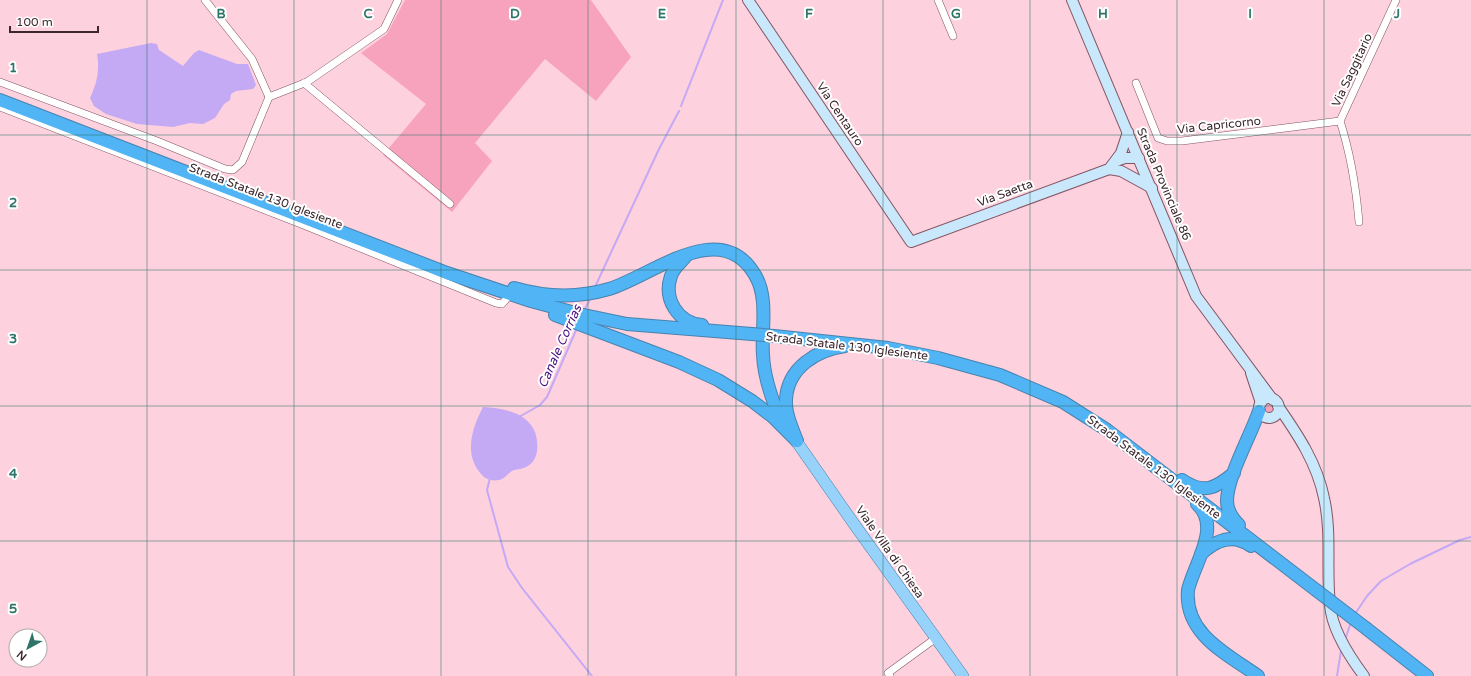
<svg xmlns="http://www.w3.org/2000/svg" width="1471" height="676" font-family="'Varela Round',sans-serif">
<style>
.green{fill:#f8a3bd}
.water{fill:#c4a9f5}
.lines{fill:none;stroke-linecap:round;stroke-linejoin:round}
.stream{stroke:#c4a9f5;stroke-width:2}
.street-casing{stroke:#835563;stroke-width:8}
.secondary-casing{stroke:#835563;stroke-width:12}
.primary-casing{stroke:#4983af;stroke-width:12}
.highway-casing{stroke:#4983af;stroke-width:14}
.street{stroke:#fff;stroke-width:7}
.secondary{stroke:#cae8fc;stroke-width:10}
.primary{stroke:#96d2f9;stroke-width:11}
.highway{stroke:#50b4f5;stroke-width:12}
.highway-bridge-casing{stroke:#4983af;stroke-width:14;stroke-linecap:butt}
.highway-bridge{stroke:#50b4f5;stroke-width:12}
.grid{fill:none;stroke:#2f7469;stroke-width:1;stroke-opacity:0.55}
.labels{text-anchor:middle;stroke-width:4;stroke-linejoin:round;paint-order:stroke}
.street-label{font-size:12px;fill:#3b272d;stroke:#fff}
.water-label{font-size:13px;font-style:italic;fill:#4a1180;stroke:#fff}
.grid-label{font-size:13px;text-anchor:middle;font-weight:bold;fill:#2f7469;stroke:#fff;stroke-width:4;stroke-linejoin:round;paint-order:stroke}
</style>
<rect width="100%" height="100%" fill="#fdd1dd"/>
<g class="green">
<path d="M405,0H591L631,57L596,101L545,59L475,143L492,161L452,212L383,155L426,104L361,53L387,34Z"/>
<circle cx="1269" cy="408" r="7"/>
</g>
<g class="water">
<path d="M151,43L157,44L159,50L183,66L194,53L199,50L237,64H248L256,85L253,89L236,91L231,94L230,100L224,104L215,118L203,124L190,123L173,127L137,124L106,114L94,106L90,98C97,83 100,70 97,54Z"/>
<path d="M483,407C502,408 527,412 535,432C539,444 539,461 526,467C522,469 518,469 514,470C509,472 506,477 502,479C495,482 486,480 482,475C463,455 472,428 483,407Z"/>
</g>
<g class="lines">
<g class="stream">
<path d="M681,106L723,0"/>
<path d="M595,287L659,149L679,111"/>
<path d="M584,311L590,299"/>
<path d="M519,417L540,405L547,397L577,328"/>
<path d="M490,478L487,490L508,567L522,588L592,676"/>
<path d="M1355,614L1367,596L1381,581L1410,564L1460,540L1471,537"/>
<path d="M1345,640L1351,622"/>
<path d="M1337,676L1341,651"/>
</g>
<defs>
<g id="street">
<path d="M205,0L252,59L269,97"/>
<path d="M938,0L953,36"/>
<path d="M0,82L157,141L225,169L233,170L242,162L269,97L307,82L384,29L398,0"/>
<path d="M304,83L450,204"/>
<path d="M1136,83L1158,138L1167,141H1182L1340,121"/>
<path d="M0,107L301,224L496,303L502,304L508,297"/>
<path d="M1359,222C1356,187 1351,155 1340,121L1396,0"/>
<path d="M890,676L888,673L936,638"/>
</g>
<g id="secondary">
<path d="M748,0L911,242L1109,169L1121,153L1128,132"/>
<path d="M1072,0L1196,296L1273,400"/>
<path d="M1116,161L1125,158H1139"/>
<path d="M1109,169L1121,171L1152,188"/>
<path d="M1251,373L1261,403"/>
<circle cx="1269" cy="408" r="10"/>
<path d="M1278,406C1298,435 1317,463 1324,498C1332,533 1326,570 1330,605C1332,630 1349,656 1364,676"/>
</g>
<path id="primary" d="M792,435L854,524L963,676"/>
<g id="highway">
<path d="M0,100L447,273L531,301L579,314L627,324L752,334"/>
<path d="M686,256C681,263 674,267 671,276C663,299 678,323 702,325"/>
<path d="M514,288C545,297 578,298 609,289C652,276 721,216 755,275C769,298 761,330 763,355C764,377 771,397 779,416"/>
<path d="M555,315L679,362L718,380L752,401L773,417L797,441"/>
<path d="M774,336L888,348L938,358L1000,375L1063,402L1107,430L1316,590"/>
<path d="M797,441C792,428 785,413 786,399C788,368 816,350 845,346"/>
<path d="M1182,480C1204,495 1216,488 1234,473"/>
<path d="M1197,504C1222,526 1194,564 1188,590C1184,634 1227,654 1258,676"/>
<path d="M1239,525C1232,518 1227,511 1227,501C1227,477 1251,435 1259,411"/>
<path d="M1201,554C1216,540 1233,533 1251,546"/>
<path d="M1367,629L1427,676"/>
</g>
</defs>
<use href="#street" class="street-casing"/>
<use href="#secondary" class="secondary-casing"/>
<use href="#primary" class="primary-casing"/>
<use href="#highway" class="highway-casing"/>
<use href="#street" class="street"/>
<use href="#secondary" class="secondary"/>
<use href="#primary" class="primary"/>
<use href="#highway" class="highway"/>
<defs>
<g id="highway-bridge">
<path d="M752,334L774,336"/>
<path d="M1316,590L1367,629"/>
</g>
</defs>
<use href="#highway-bridge" class="highway-bridge-casing"/>
<use href="#highway-bridge" class="highway-bridge"/>
</g>
<path class="grid" d="M147,0V676M294,0V676M441,0V676M588,0V676M736,0V676M883,0V676M1030,0V676M1177,0V676M1324,0V676M0,135H1471M0,270H1471M0,406H1471M0,541H1471"/>
<g class="labels">
<g class="street-label">
<text transform="translate(1352 70) rotate(-65)" y="4">Via Saggitario</text>
<text transform="translate(840 114) rotate(56)" y="4">Via Centauro</text>
<text transform="translate(1219 125) rotate(-6)" y="4">Via Capricorno</text>
<text transform="translate(1164 184) rotate(67)" y="4">Strada Provinciale 86</text>
<text transform="translate(1005 193) rotate(-20)" y="4">Via Saetta</text>
<text transform="translate(266 196) rotate(21)" y="4">Strada Statale 130 Iglesiente</text>
<text transform="translate(847 346) rotate(7)" y="4">Strada Statale 130 Iglesiente</text>
<text transform="translate(1154 467) rotate(37)" y="4">Strada Statale 130 Iglesiente</text>
<text transform="translate(890 552) rotate(55)" y="4">Viale Villa di Chiesa</text>
</g>
<g class="water-label">
<text transform="translate(559 346) rotate(-66)" y="5">Canale Corrias</text>
</g>
</g>
<g class="grid-label">
<text x="221" y="18">B</text>
<text x="368" y="18">C</text>
<text x="515" y="18">D</text>
<text x="662" y="18">E</text>
<text x="809" y="18">F</text>
<text x="956" y="18">G</text>
<text x="1103" y="18">H</text>
<text x="1250" y="18">I</text>
<text x="1397" y="18">J</text>
<text x="13" y="72">1</text>
<text x="13" y="207">2</text>
<text x="13" y="343">3</text>
<text x="13" y="478">4</text>
<text x="13" y="613">5</text>
</g>
<g transform="translate(28 648) rotate(220)"><circle r="19" fill="#ffffff" stroke="#b1a9ab"/>
<path d="M0-3L7 15L0 10L-7 15Z" fill="#2f7469"/>
<text y="-6" font-size="11" font-weight="bold" text-anchor="middle" fill="#3b272d">N</text>
</g>
<path d="M10 26v6h88v-6" fill="none" stroke="#3b272d" stroke-width="2"/>
<text x="16" y="26" font-size="12" fill="#3b272d" stroke="#ffffff" stroke-width="3" paint-order="stroke">100 m</text>
</svg>
